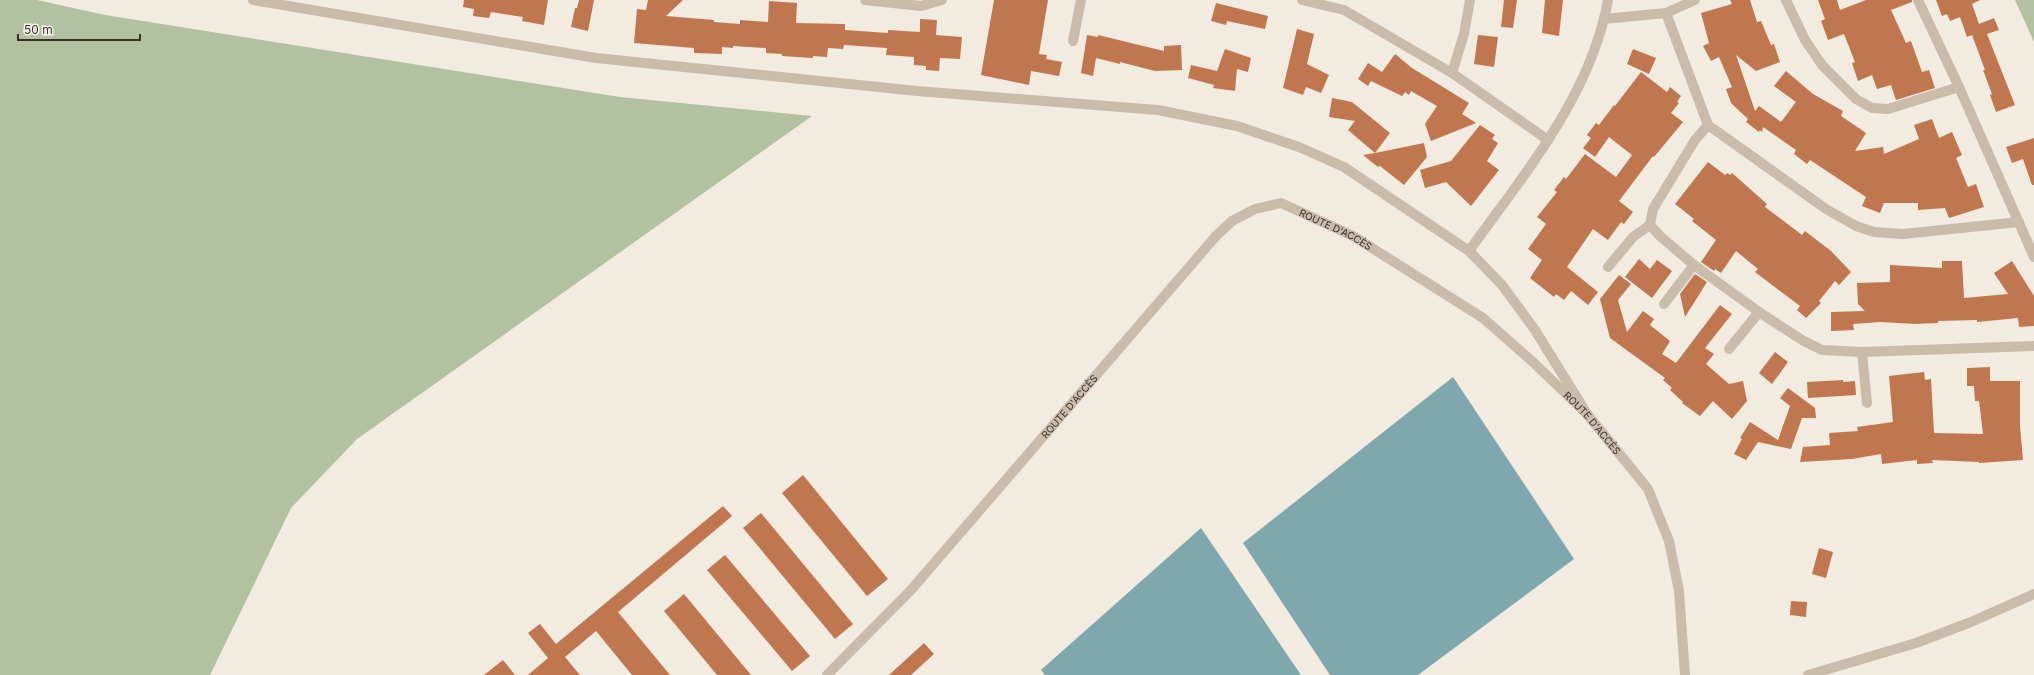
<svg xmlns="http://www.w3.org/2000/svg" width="2034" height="675" font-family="Inter,sans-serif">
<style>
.green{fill:#b2c1a0}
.water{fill:#7fa7ae}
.building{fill:#c0764f}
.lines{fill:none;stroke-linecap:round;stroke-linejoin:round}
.minor{stroke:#cabcab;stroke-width:10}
.labels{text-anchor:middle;stroke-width:3;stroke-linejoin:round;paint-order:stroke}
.street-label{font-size:10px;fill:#38302a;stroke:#f9f5ec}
</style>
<rect width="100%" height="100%" fill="#f2ebdf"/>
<g class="green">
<path d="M0,0H37L105,15L620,97L812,116L357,439L291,508L210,675H0Z"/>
<path d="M2015,0H2034V42Z"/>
</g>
<g class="water">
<path d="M1453,377L1574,559L1418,675H1330L1243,543Z"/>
<path d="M1201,528L1301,675H1045L1041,670Z"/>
</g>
<g class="building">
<path d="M464,0H548L544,25L522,21L523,17L491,12L489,18L473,16L474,9L463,7Z"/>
<path d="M579,0H594L588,31L571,27L575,8H577Z"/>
<path d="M648,0H683L666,16L714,20V22L740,24V20L768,22L769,1L797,3L796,23L845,24V30L888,33V30L920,32V19L937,20L936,35L962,37L960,59L940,58L939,71L926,70V66L914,65V57L886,55L887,48L844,45L843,49L828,48L827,57L813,56V58L782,56V54L766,53V48L733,46V48L722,47V54L694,53V48L634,43L637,9L646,10Z"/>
<path d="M994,0H1048L1039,54L1047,55L1046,59L1062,62L1059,76L1031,71L1029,85L981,75Z"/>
<path d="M1504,0H1517L1513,28L1501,27Z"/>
<path d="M1545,0H1563L1559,36L1542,33Z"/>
<path d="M1730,0H1750L1757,22L1761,21L1771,45L1774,44L1780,62L1756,71L1736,55L1755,111L1759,106L1781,122L1796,102L1774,86L1786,71L1813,94L1843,111L1841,116L1866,133L1855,151L1883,147L1884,154L1919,139L1914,125L1932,119L1939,138L1952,132L1962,155L1956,158L1968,187L1976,184L1984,207L1949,218L1945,208L1918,210V203H1884L1880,213L1862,206L1866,197L1810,160L1807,164L1794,154L1796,150L1763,127L1762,132L1760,130L1759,132L1746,122L1748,119L1731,103L1726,89L1732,87L1719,57L1711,61L1703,46L1709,43L1701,13L1732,4Z"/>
<path d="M1818,0H1837L1840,10L1866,0H1912V2L1891,10L1906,43L1911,41L1922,72L1929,70L1935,88L1896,100L1891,85L1877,89L1872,75L1858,81L1852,63L1855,62L1844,34L1828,40L1821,21L1825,19Z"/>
<path d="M1936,0H1980L1972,4L1979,24L1994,18L1999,30L1987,34L2015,105L1996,112L1990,95L1992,94L1983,70H1985L1972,35L1967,37L1960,17L1950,21L1947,14L1942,16Z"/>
<path d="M1216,3L1268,16L1265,29L1227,21L1226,25L1211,21Z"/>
<path d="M1297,29L1314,34L1307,64L1329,75L1321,93L1306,87L1303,95L1283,88Z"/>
<path d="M1087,35L1098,37V35L1164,51V46L1181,45L1182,70L1155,71L1120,62V64L1096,58L1093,76L1081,73Z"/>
<path d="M1478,35L1498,37L1494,67L1474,64Z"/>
<path d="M1225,49L1251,58L1248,72L1237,69L1235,91L1213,88L1214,85L1188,78L1191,65L1217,71Z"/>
<path d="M1633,49L1656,58L1649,74L1627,64Z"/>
<path d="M1395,54L1412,68L1469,103L1462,114L1476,123L1431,141L1425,124L1437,106L1411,91L1409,95L1405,92L1402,96L1371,81L1368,86L1358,79L1368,63L1382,72Z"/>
<path d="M1641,72L1667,92L1670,87L1681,96L1677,102L1679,103L1671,113L1683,122L1654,157L1653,156L1619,201L1633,212L1624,224L1621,222L1608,240L1593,229L1567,267L1598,292L1588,305L1571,291L1564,300L1556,294L1554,297L1530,278L1542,260L1528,249L1546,224L1537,217L1557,192L1554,190L1564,177L1566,179L1585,154L1616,177L1632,155L1609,137L1595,157L1583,148L1591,138L1587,135L1596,123L1599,125L1614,105L1615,106Z"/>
<path d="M1332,98L1352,102L1390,133L1375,153L1424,143L1427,157L1404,185L1380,166L1378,167L1363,155L1375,153L1348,130L1355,121L1329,117Z"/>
<path d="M1480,125L1495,135L1492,139L1498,143L1487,161L1499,170L1471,206L1446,182L1425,188L1420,170L1451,161Z"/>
<path d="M2034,138V185H2032L2023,159L2012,163L2006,147Z"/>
<path d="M1708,162L1725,175L1727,173L1730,175L1732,173L1767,204L1765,207L1802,235L1805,231L1831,251L1851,272L1839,285L1835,281L1819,301L1821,303L1806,318L1797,310L1800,306L1755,272L1758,269L1736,251L1721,273L1715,269L1714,271L1701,262L1716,240L1692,221L1694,219L1675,204Z"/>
<path d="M1639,259L1650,269L1657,260L1672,271L1652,298L1625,277Z"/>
<path d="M1942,261H1962L1964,298L2008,294L1994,273L2012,261L2034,296V326L2019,327L2018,318L1977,322V320L1938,321V323L1915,324L1880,322L1853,324L1854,330L1831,331V312L1865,311L1858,304L1857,283L1890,282V265L1942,268Z"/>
<path d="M1695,274L1707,282L1685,317L1680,294Z"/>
<path d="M1619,275L1631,284L1618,300L1627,332L1643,311L1654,319L1650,325L1670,341L1662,354L1676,363L1720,305L1732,314L1705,348L1714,354L1706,364L1729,384L1743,381L1747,401L1732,419L1713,401L1700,416L1682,403L1683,402L1670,390L1672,388L1663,380L1665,378L1610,338L1600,299Z"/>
<path d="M1775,352L1788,362L1772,384L1759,373Z"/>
<path d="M1990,367V381H2020V426L2023,460L1979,463V462L1932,460L1933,463L1917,464V460L1882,464L1881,454L1852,459L1800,462L1803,447L1830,445L1829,433L1858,431L1857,427L1893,422L1889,376L1924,372L1925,380L1931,379L1934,433L1983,434L1979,401H1975L1974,386H1967V368Z"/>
<path d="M1843,380V382L1855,381L1856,395L1808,398L1807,382Z"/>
<path d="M1788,388L1815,408L1816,418H1802L1791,449L1758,442L1746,460L1734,454L1742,439L1740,438L1750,422L1778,440L1790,406L1780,398Z"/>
<path d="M803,475L888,579L867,596L782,493Z"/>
<path d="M723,506L732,516L618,612L670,675H632L596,631L565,657L580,675H528L548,658L528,633L540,624L556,644Z"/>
<path d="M761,513L853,624L835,639L743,528Z"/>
<path d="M1819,548L1833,552L1826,578L1812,574Z"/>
<path d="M725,555L810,656L792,671L707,570Z"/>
<path d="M684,594L751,675H717L664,611Z"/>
<path d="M1791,601L1807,602L1806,617L1790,615Z"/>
<path d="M924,643L934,654L911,675H889Z"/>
<path d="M503,660L515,675H484Z"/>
</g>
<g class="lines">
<g class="minor">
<path d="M253,0L596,58L917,91L1158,110L1237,126L1299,147L1344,167L1469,251L1502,285L1535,330L1587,414"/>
<path d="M865,0L921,6L942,0"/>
<path d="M1302,0L1344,10L1452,73L1548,140"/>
<path d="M1786,0L1805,40L1822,65L1856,99L1872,108L1888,109L1959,87"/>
<path d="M1918,0L1959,87L2034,257"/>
<path d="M1666,13L1708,125L1695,140L1653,209L1650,225L1661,237L1694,265L1759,312L1802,340L1822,350L1862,352L2034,346"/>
<path d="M1604,19L1666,13L1695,0"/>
<path d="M1073,41L1081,0"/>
<path d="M1452,73L1464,34L1470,0"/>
<path d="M1708,125L1826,209L1856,226L1874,232L1903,234L2019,222"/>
<path d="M1469,251C1524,174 1591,96 1608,0"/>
<path d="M1608,267L1633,237L1650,225"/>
<path d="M1664,304L1694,265"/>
<path d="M1729,349L1759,312"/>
<path d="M1862,352L1867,403"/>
<path id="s1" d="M827,675L911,590L1216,236L1232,221L1255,209L1281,203L1353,236L1483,318L1534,363L1587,414L1648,489L1669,541L1679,591L1685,675"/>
<path d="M1808,675L1916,643L1971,622L2034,594"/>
</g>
</g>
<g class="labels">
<g class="street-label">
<text dy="4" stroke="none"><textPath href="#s1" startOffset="722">ROUTE D'ACCÈS</textPath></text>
<text dy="4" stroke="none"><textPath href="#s1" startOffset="362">ROUTE D'ACCÈS</textPath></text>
<text dy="4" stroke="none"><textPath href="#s1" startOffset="1046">ROUTE D'ACCÈS</textPath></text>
</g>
</g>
<path d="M18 34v6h122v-6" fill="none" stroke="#38302a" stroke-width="2"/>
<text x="24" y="34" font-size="12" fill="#38302a" stroke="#f9f5ec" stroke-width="3" paint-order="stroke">50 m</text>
</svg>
